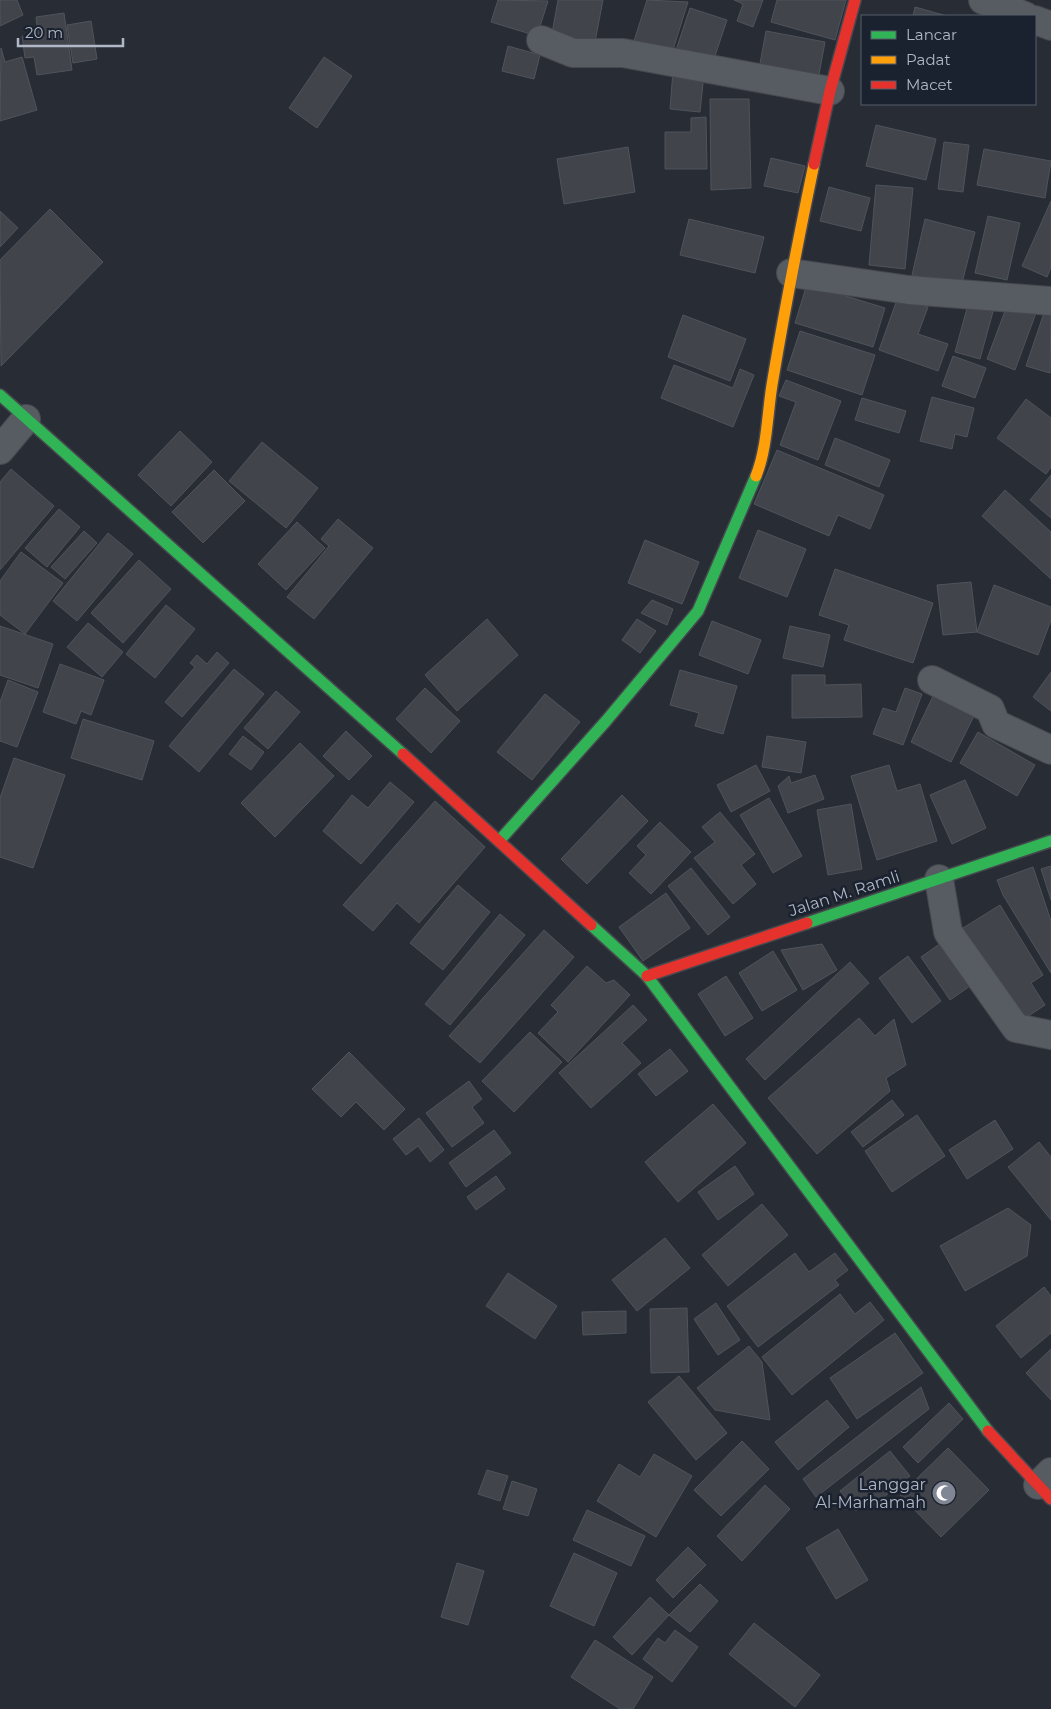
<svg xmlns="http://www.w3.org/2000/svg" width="1051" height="1709" font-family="Montserrat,sans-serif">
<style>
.building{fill:#41444b;stroke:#4f545c}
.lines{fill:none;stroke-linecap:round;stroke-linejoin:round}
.street-casing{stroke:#46484f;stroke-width:30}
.fast-casing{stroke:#46484f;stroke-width:14}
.slow-casing{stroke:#46484f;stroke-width:14}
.jam-casing{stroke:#46484f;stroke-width:14}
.street{stroke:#575b62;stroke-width:28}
.fast{stroke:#30b455;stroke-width:11}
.slow{stroke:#ff9f0a;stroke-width:11}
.jam{stroke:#e5322d;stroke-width:11}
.labels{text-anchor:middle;stroke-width:5;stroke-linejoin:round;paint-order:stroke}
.street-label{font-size:16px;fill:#b0b7c6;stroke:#1b222f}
.poi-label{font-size:16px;fill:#b0b7c6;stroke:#1b222f;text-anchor:end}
</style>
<rect width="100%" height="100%" fill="#282c34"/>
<g class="building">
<path d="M0,0H17L23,15L0,26Z"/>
<path d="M498,0L548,1L537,36L491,22Z"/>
<path d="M558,0H603L594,47L551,39Z"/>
<path d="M647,0L688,2L672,53L634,41Z"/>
<path d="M734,0H763L753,27L737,21L743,4Z"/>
<path d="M777,0H846L835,40L771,22Z"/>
<path d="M915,7L947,16H913Z"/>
<path d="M690,8L727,20L713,62L676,50Z"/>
<path d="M64,13L72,70L37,75L34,57L25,58L22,36L38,34L36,17Z"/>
<path d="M91,21L97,59L73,63L67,25Z"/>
<path d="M766,31L825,42L818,80L759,69Z"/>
<path d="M508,46L540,55L534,79L502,71Z"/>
<path d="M1,48L5,62L22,57L37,110L0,121Z"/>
<path d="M324,57L352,76L317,128L289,108Z"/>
<path d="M673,71L704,74L700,112L670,109Z"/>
<path d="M710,99H749L751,188L711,190Z"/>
<path d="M706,117L707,169H665V132H691V118Z"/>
<path d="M876,125L936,139L926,180L866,166Z"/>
<path d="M944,142L969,145L963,192L938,189Z"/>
<path d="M628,147L635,192L564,204L557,159Z"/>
<path d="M984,149L1051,161L1045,198L977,185Z"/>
<path d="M771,158L805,166L798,193L764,186Z"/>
<path d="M876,185L913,188L905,269L869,265Z"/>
<path d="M829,187L870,198L861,231L820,221Z"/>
<path d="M1051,201V267L1047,277L1022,266Z"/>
<path d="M50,209L103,262L1,366L0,260Z"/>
<path d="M0,211L18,228L0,247Z"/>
<path d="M988,216L1020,223L1007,280L975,273Z"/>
<path d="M689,219L764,237L755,273L680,255Z"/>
<path d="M925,219L975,232L961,287L912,275Z"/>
<path d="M807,284L885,308L873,347L795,323Z"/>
<path d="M898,297L928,307L918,334L948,344L938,371L879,350Z"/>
<path d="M969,301L994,308L980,359L955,352Z"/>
<path d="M1008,303L1036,313L1015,370L987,359Z"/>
<path d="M1045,310L1051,312L1050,373L1026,366Z"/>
<path d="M683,315L746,339L730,381L668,357Z"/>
<path d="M800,331L875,355L862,395L787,370Z"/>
<path d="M953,356L986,368L975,398L942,386Z"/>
<path d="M674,365L733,388L740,369L754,375L733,427L661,398Z"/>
<path d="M786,380L841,401L818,460L780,445L796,402L779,396Z"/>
<path d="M932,397L974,408L967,437L955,434L952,449L920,441Z"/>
<path d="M862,398L906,411L899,433L855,420Z"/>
<path d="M1026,399L1051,418V467L1046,474L997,438Z"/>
<path d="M180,431L212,462L171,506L138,475Z"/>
<path d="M835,438L890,460L879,487L825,465Z"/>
<path d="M262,442L318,488L286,528L229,481Z"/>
<path d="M777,450L884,495L870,529L838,515L829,536L754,504Z"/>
<path d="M11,469L54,506L0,570V482Z"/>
<path d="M214,470L245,501L203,543L172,512Z"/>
<path d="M1051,475V518L1030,500Z"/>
<path d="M1005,490L1051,532V579L982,516Z"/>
<path d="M59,509L80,527L47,567L25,548Z"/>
<path d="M338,519L373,548L314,619L287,597L329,546L321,539Z"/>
<path d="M297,522L325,548L286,590L258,564Z"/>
<path d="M758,530L806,549L787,597L739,578Z"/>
<path d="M84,531L97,543L65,579L51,567Z"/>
<path d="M108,533L133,554L77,621L53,601Z"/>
<path d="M645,540L699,562L682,604L628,583Z"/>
<path d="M21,552L63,583L25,634L0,615V581Z"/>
<path d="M139,560L171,589L123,643L91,613Z"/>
<path d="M835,569L933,603L913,663L844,640L849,625L819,615Z"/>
<path d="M971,582L977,632L943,635L937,585Z"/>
<path d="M994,585L1051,607V620L1038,655L977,632Z"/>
<path d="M652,600L673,609L667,625L641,613Z"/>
<path d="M166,605L195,629L155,678L126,654Z"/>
<path d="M487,619L518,655L457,711L425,675Z"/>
<path d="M637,619L656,631L640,653L622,640Z"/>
<path d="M712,621L761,640L748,674L699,655Z"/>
<path d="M88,623L123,652L102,677L67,647Z"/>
<path d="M0,626L53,644L38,688L0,675Z"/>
<path d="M790,626L830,635L823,667L783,658Z"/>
<path d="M217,652L229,663L182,717L165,702L195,667L190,663L197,655L207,664Z"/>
<path d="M60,664L104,680L91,715L81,711L76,724L43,712Z"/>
<path d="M234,669L264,694L199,772L169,746Z"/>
<path d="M680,670L737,686L723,734L695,726L699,713L670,705Z"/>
<path d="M1051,672V711L1033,697Z"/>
<path d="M792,675H825V685L861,684L862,717L792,718Z"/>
<path d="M8,680L38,692L17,747L0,741V702Z"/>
<path d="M425,688L460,721L431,753L396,719Z"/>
<path d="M905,688L922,694L903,745L873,734L883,708L896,712Z"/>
<path d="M276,691L300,712L268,749L244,728Z"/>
<path d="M935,692L976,712L951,762L911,742Z"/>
<path d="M545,694L580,722L532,780L497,752Z"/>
<path d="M83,719L154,741L142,780L71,758Z"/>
<path d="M346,731L372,756L349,780L323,756Z"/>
<path d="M978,732L1035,765L1017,796L960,763Z"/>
<path d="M243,736L264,752L251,770L229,754Z"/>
<path d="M767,736L806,742L801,773L762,767Z"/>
<path d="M300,743L334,776L275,837L241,803Z"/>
<path d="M14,758L65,775L33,868L0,857V798Z"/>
<path d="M756,765L770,791L731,812L717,785Z"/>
<path d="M889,765L897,791L920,784L937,841L877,860L851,776Z"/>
<path d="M815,775L824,799L788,813L778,786L789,776L791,783Z"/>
<path d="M965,780L986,828L952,844L930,795Z"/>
<path d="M390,782L414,802L361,864L323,831L352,795L368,808Z"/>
<path d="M622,795L648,821L587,884L561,859Z"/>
<path d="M769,798L802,856L773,873L740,815Z"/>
<path d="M435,801L485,847L419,923L397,903L373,931L343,905Z"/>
<path d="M851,804L862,869L828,875L817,810Z"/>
<path d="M720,812L755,854L741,865L756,884L733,904L694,858L715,842L702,827Z"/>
<path d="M660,822L691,852L651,894L629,873L646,855L637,846Z"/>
<path d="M1051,866V900L1041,869Z"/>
<path d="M1033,867L1051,921V973L1003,895L997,880Z"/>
<path d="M691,868L730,917L708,935L668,886Z"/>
<path d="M458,885L490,912L443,970L410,943Z"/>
<path d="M666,893L690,928L643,961L619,927Z"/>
<path d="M1000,905L1043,975L1031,983L1045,1005L1021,1021L963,928Z"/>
<path d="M500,914L525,935L450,1025L425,1004Z"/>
<path d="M544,930L574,957L480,1063L449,1036Z"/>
<path d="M944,941L973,984L950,1000L921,957Z"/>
<path d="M822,944L837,970L803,990L781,950Z"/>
<path d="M773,951L797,990L762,1011L739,973Z"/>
<path d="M908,956L941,1001L912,1023L879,978Z"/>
<path d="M850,962L869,983L765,1080L746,1059Z"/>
<path d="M587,966L606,983L614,980L630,995L568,1062L538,1033L558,1012L551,1005Z"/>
<path d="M726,976L753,1018L725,1036L698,994Z"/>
<path d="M633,1005L647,1020L622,1043L641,1063L591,1108L559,1073Z"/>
<path d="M859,1018L875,1036L894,1019L906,1065L886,1078L890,1091L817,1154L768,1098Z"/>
<path d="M530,1032L562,1062L514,1112L482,1081Z"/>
<path d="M670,1049L688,1071L656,1096L638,1074Z"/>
<path d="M349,1052L405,1109L384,1130L356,1102L341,1117L312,1089Z"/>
<path d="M469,1081L482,1099L472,1107L484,1123L452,1147L426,1113Z"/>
<path d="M892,1100L904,1115L863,1147L851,1132Z"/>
<path d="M713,1104L746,1143L678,1202L645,1162Z"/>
<path d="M917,1115L945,1156L892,1192L865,1151Z"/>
<path d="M419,1118L444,1150L430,1162L418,1146L406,1155L393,1139Z"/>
<path d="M995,1120L1013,1149L967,1179L949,1150Z"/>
<path d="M494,1130L511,1153L466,1187L449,1163Z"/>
<path d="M1039,1142L1051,1157V1220L1008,1167Z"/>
<path d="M735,1166L754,1194L718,1220L698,1192Z"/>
<path d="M496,1176L505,1189L476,1210L467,1197Z"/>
<path d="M762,1204L788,1235L728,1286L702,1255Z"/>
<path d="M1008,1208L1031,1225L1027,1256L965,1291L940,1246Z"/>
<path d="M665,1238L690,1268L637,1311L612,1280Z"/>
<path d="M795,1253L809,1272L835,1253L848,1270L835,1280L839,1285L758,1347L727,1306Z"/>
<path d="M508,1273L557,1306L535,1339L486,1306Z"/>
<path d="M1044,1287L1051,1296V1333L1021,1358L996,1326Z"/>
<path d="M840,1294L855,1314L870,1302L884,1320L792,1395L762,1357Z"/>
<path d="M716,1303L740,1340L718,1355L694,1319Z"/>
<path d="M687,1308L689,1372L651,1373L650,1309Z"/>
<path d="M626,1311V1333L583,1335L582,1312Z"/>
<path d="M895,1333L923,1373L857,1419L830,1378Z"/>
<path d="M749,1346L762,1362L770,1420L715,1410L697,1388Z"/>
<path d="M1051,1349V1400L1026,1373Z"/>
<path d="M679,1376L727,1433L696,1460L648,1402Z"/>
<path d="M921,1387L929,1409L816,1497L803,1479Z"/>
<path d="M827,1400L849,1427L798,1470L775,1442Z"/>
<path d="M949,1403L963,1419L918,1463L903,1447Z"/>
<path d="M742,1441L769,1469L721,1516L694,1490Z"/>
<path d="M948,1448L989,1490L941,1537L900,1495Z"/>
<path d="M890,1451L910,1476L869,1509L867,1502L856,1511L840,1491Z"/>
<path d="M654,1454L692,1476L656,1537L597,1501L619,1464L640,1477Z"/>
<path d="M487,1470L508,1476L500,1501L478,1494Z"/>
<path d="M512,1481L537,1489L528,1516L503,1509Z"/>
<path d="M765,1485L790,1509L742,1561L717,1536Z"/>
<path d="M587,1510L645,1536L631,1566L573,1540Z"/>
<path d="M838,1529L868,1580L836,1599L806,1548Z"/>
<path d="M688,1547L706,1565L673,1598L656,1580Z"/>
<path d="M574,1553L617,1573L594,1626L550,1606Z"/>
<path d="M457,1563L484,1571L468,1625L441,1617Z"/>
<path d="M700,1584L718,1601L690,1632L669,1615Z"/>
<path d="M650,1597L669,1615L632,1655L613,1637Z"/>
<path d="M754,1623L820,1675L795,1707L729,1654Z"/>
<path d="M675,1630L698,1647L672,1682L643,1659L658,1638L665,1643Z"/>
<path d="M595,1640L653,1677L633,1709H620L571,1677Z"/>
</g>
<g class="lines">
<defs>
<g id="street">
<path d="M983,0L1025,16"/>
<path d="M1035,20L1051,26"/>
<path d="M541,40L573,53H623L830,91"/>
<path d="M791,273L909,290L1051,301"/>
<path d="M0,450L26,419"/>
<path d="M932,680L990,709L996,724L1051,750"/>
<path d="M939,879L948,932L1016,1028L1051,1035"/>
<path d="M1038,1485L1051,1472"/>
</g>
<g id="fast">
<path d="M0,395L403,754"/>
<path d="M499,841L606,721L698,611L756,476"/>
<path d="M807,923L1051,841"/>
<path d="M591,925L647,976L988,1431"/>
</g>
<path id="slow" d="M756,476C768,446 767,411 773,379C785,307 799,236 814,164"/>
<g id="jam">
<path d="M814,164L830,91L855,0"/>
<path d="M403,754L591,925"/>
<path d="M647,976L807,923"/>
<path d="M988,1431L1051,1499"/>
</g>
</defs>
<use href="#street" class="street-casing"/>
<use href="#fast" class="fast-casing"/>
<use href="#slow" class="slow-casing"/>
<use href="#jam" class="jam-casing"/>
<use href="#street" class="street"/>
<use href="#fast" class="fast"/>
<use href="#slow" class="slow"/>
<use href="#jam" class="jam"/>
</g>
<defs>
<symbol id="mosque-disc" viewBox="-11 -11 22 22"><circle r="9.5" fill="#808693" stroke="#1b222f"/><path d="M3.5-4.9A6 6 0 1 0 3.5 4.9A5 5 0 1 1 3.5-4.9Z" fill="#fff"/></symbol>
</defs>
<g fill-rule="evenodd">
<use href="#mosque-disc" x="930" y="1479" width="28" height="28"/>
</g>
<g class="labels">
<g class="street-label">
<text transform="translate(844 893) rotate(-18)" y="6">Jalan M. Ramli</text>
</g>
<g class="poi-label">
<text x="926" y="1490">Langgar<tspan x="926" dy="18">Al-Marhamah</tspan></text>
</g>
</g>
<rect x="861" y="15" width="175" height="90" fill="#1b222f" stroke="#575e6b"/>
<rect x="871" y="31" width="25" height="8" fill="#30b455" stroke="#575e6b"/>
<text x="906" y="40" font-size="15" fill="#b0b7c6">Lancar</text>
<rect x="871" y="56" width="25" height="8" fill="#ff9f0a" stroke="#575e6b"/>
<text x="906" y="65" font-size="15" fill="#b0b7c6">Padat</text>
<rect x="871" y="81" width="25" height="8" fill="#e5322d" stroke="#575e6b"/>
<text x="906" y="90" font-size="15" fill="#b0b7c6">Macet</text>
<path d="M18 38v8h105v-8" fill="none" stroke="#b0b7c6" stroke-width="2.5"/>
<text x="25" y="38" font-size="15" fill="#b0b7c6" stroke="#1b222f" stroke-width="4" paint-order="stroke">20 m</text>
</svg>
